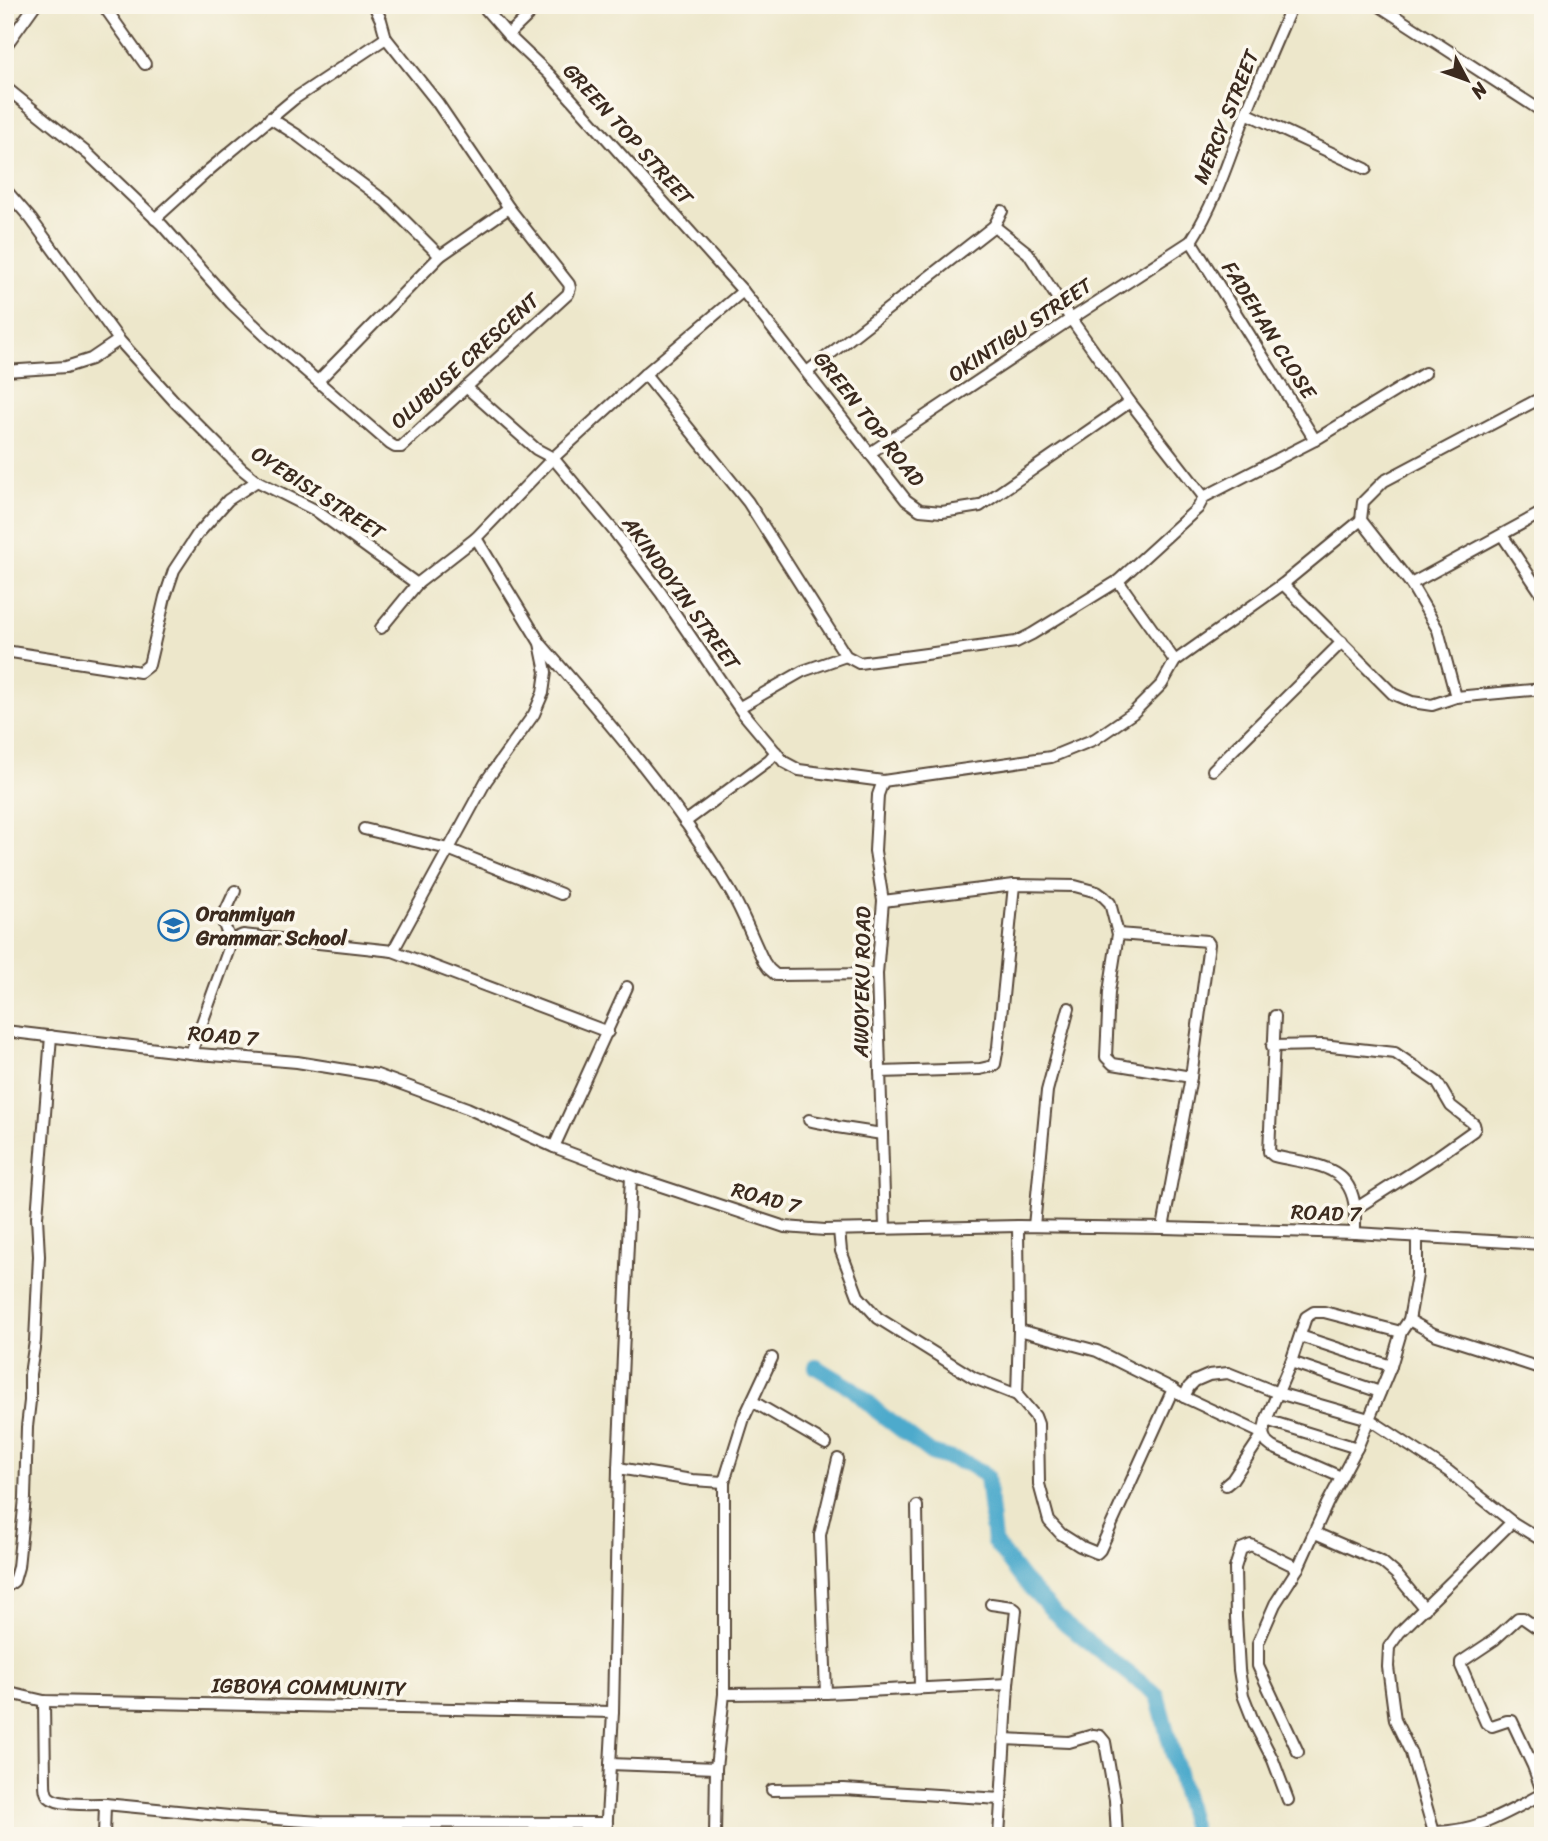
<svg xmlns="http://www.w3.org/2000/svg" width="1548" height="1841" font-family="Sriracha,sans-serif">
<style>
.lines{fill:none;stroke-linecap:round;stroke-linejoin:round}
.river{stroke:#4eaacc;stroke-width:16}
.minor-casing{stroke:#564638;stroke-width:14}
.minor{stroke:#fff;stroke-width:10}
.labels{text-anchor:middle;stroke-width:7;stroke-linejoin:round;paint-order:stroke}
.street-label{font-size:21px;fill:#3b2a1e;stroke:#fbf7ec}
.poi-label{font-size:21px;font-weight:bold;fill:#3b2a1e;stroke:#fbf7ec;text-anchor:start}
</style>
<rect width="100%" height="100%" fill="#fbf7ec"/>
<filter id="ink" filterUnits="userSpaceOnUse"><feTurbulence type="fractalNoise" baseFrequency=".0143" numOctaves="2"/><feDisplacementMap in="SourceGraphic" scale="14" xChannelSelector="R" yChannelSelector="G"/><feConvolveMatrix kernelMatrix="1 2 1 2 8 2 1 2 1" color-interpolation-filters="sRGB"/></filter>
<filter id="wash" filterUnits="userSpaceOnUse"><feTurbulence type="fractalNoise" baseFrequency=".00686" numOctaves="4" result="noise"/><feDisplacementMap in="SourceGraphic" scale="28" xChannelSelector="R" yChannelSelector="G"/><feGaussianBlur stdDeviation="1.57" result="paint"/><feColorMatrix in="noise" values="0 0 0 0 0 0 0 0 0 0 0 0 0 0 0 0 0 1.4 0 .05"/><feComposite in="paint" operator="in"/></filter>
<g filter="url(#wash)">
<rect width="100%" height="100%" fill="#ede7cb"/>
<g class="lines">
<path class="river" d="M816,1367L853,1389L878,1412L931,1453L968,1464L987,1476L994,1542L1023,1580L1066,1625L1157,1695L1195,1836"/>
</g>
</g>
<g filter="url(#ink)">
<g class="lines">
<defs>
<g id="minor">
<path d="M103,5L145,64"/>
<path d="M482,5L508,35L549,74L743,291L906,500L920,510L942,512L980,506L1130,402"/>
<path d="M1378,5L1543,112"/>
<path d="M508,35L539,5"/>
<path d="M5,47L35,5"/>
<path d="M5,87L88,154L162,225L231,303L270,340L390,444L395,447H401L568,294L570,288L569,284L509,208L437,102L386,38L381,20L374,5"/>
<path d="M1246,113L1366,169"/>
<path d="M270,118L297,135L386,202L440,256"/>
<path d="M5,189L31,219L119,340L176,403L242,469L257,481L315,510L417,584"/>
<path d="M155,219L210,169L294,99L386,38"/>
<path d="M994,226L1028,253L1071,319L1130,402L1204,497"/>
<path d="M1191,241L1315,440"/>
<path d="M5,371L66,367L91,359L119,340"/>
<path d="M807,372L994,226L1002,211"/>
<path d="M645,374L748,502L846,656L859,663L1016,642L1032,634L1118,581L1198,508L1204,497L1315,440L1425,373"/>
<path d="M318,381L440,256L509,208"/>
<path d="M466,387L536,449L553,458L614,531L661,593L742,712L784,762L799,770L883,781L1051,757L1095,739L1133,713L1162,684L1175,661L1283,584L1361,520"/>
<path d="M870,453L1071,319L1191,241C1216,202 1229,158 1245,116C1260,78 1276,42 1292,5"/>
<path d="M1502,535L1543,596"/>
<path d="M1118,581L1175,661"/>
<path d="M1283,584L1393,694L1412,702L1432,705L1456,697L1543,689"/>
<path d="M1411,584L1543,512"/>
<path d="M381,628L417,584L476,538L553,458L645,374L743,291"/>
<path d="M540,643C608,721 676,800 729,889C743,912 752,938 764,962L769,969L776,975L877,974"/>
<path d="M5,651L140,672L149,665L165,597L174,570L197,535L228,500L257,481"/>
<path d="M1456,697L1438,630L1411,584L1361,520L1363,502L1384,481L1535,401L1543,399"/>
<path d="M740,707L803,671L846,656"/>
<path d="M1213,770L1342,642"/>
<path d="M883,781L878,795L875,851L883,901L877,974L885,1228"/>
<path d="M685,822L769,760L776,752"/>
<path d="M364,829L448,849L561,894"/>
<path d="M883,901L1014,885L1075,886L1097,892L1104,897L1110,903L1118,934L1109,992L1106,1057L1113,1064L1191,1077"/>
<path d="M1118,934L1207,941L1209,944L1191,1077L1163,1228"/>
<path d="M231,943L222,919L235,891"/>
<path d="M393,951L486,781L534,714L543,693L546,672L540,643L476,538"/>
<path d="M1275,1016L1269,1152L1274,1156C1309,1165 1351,1162 1355,1209"/>
<path d="M5,1031L199,1054L297,1062L377,1075L467,1108L554,1147L631,1176L785,1227L825,1230L1018,1226L1163,1228L1355,1233L1543,1244"/>
<path d="M1272,1046L1322,1045L1395,1053L1437,1082L1451,1106L1474,1124L1475,1128L1473,1131L1435,1158L1355,1209V1233"/>
<path d="M191,1053L231,943L236,938L243,935L393,951L608,1032"/>
<path d="M880,1072L980,1069L993,1066L995,1064L998,1047L1014,885"/>
<path d="M809,1120C818,1123 829,1123 837,1127L882,1134"/>
<path d="M554,1147L627,987"/>
<path d="M1018,1226L1019,1330L1017,1395L1035,1416L1038,1424L1039,1484L1049,1521L1061,1534L1080,1546L1097,1553L1100,1550L1173,1389"/>
<path d="M1034,1226L1047,1091L1069,1008"/>
<path d="M839,1230L841,1251L858,1296L878,1318L974,1378L1017,1395"/>
<path d="M1409,1320L1434,1334L1543,1369"/>
<path d="M1019,1330L1097,1351L1173,1389L1184,1397L1189,1387L1195,1381L1209,1375L1228,1373L1278,1393L1369,1419L1448,1471L1512,1522"/>
<path d="M1300,1336L1391,1366"/>
<path d="M1291,1362L1380,1392"/>
<path d="M1184,1397L1263,1434L1267,1443L1272,1447L1341,1477"/>
<path d="M752,1401L826,1444"/>
<path d="M1266,1420L1357,1448"/>
<path d="M618,1468L692,1480L724,1482"/>
<path d="M1226,1485L1232,1480L1263,1434L1266,1420L1291,1362L1306,1317L1314,1312H1324L1401,1332"/>
<path d="M917,1506L920,1688"/>
<path d="M1315,1533L1382,1562L1396,1574L1425,1609"/>
<path d="M5,1588L14,1581L18,1567L25,1498L27,1427L30,1401V1374L35,1341L39,1256L37,1217L51,1036"/>
<path d="M991,1604L1012,1607L1016,1610L1008,1684L999,1836"/>
<path d="M1543,1632L1523,1618H1518L1494,1640L1461,1662V1666L1486,1723L1492,1726L1507,1721H1512L1533,1766L1543,1794"/>
<path d="M5,1692L44,1701L613,1712"/>
<path d="M826,1693L820,1535L838,1459"/>
<path d="M724,1694L826,1693L1008,1684"/>
<path d="M44,1701L45,1781C45,1787 45,1793 49,1797C58,1806 93,1804 105,1804"/>
<path d="M1004,1739L1069,1742L1093,1735L1100,1736L1105,1742L1115,1800L1117,1836"/>
<path d="M1298,1752L1258,1666V1643L1275,1604L1298,1568L1327,1504L1357,1448L1391,1366L1401,1332L1409,1320L1417,1275V1236"/>
<path d="M610,1764L716,1768"/>
<path d="M772,1790L844,1789L1000,1799"/>
<path d="M1288,1800L1273,1760L1254,1723L1243,1695L1239,1670L1236,1617L1235,1568L1241,1549L1251,1545L1298,1568"/>
<path d="M1435,1832C1479,1831 1504,1814 1542,1794"/>
<path d="M104,1836L105,1804L229,1816L321,1822L607,1823"/>
<path d="M606,1836L613,1712L618,1468L631,1176"/>
<path d="M715,1836L716,1768L724,1694V1482L744,1418L772,1358"/>
<path d="M1435,1836L1411,1753L1395,1720L1388,1667L1389,1647L1399,1633L1512,1522L1543,1541"/>
</g>
</defs>
<use href="#minor" class="minor-casing"/>
<use href="#minor" class="minor"/>
</g>
</g>
<defs>
<symbol id="school-ring" viewBox="-11 -11 22 22"><circle r="9.5" fill="#fbf7ec" stroke="#1f6fb2" stroke-width="1.5"/><path d="M0-5L7-2L0 1L-7-2ZM-4 1L0 2.5L4 1V4Q0 6-4 4Z" fill="#1f6fb2"/></symbol>
</defs>
<g fill-rule="evenodd">
<use href="#school-ring" x="156" y="908" width="35" height="35"/>
</g>
<g class="labels">
<g class="street-label">
<text transform="translate(1226 117) rotate(-68)" y="7">MERCY STREET</text>
<text transform="translate(628 134) rotate(48)" y="7">GREEN TOP STREET</text>
<text transform="translate(1020 330) rotate(-34)" y="7">OKINTIGU STREET</text>
<text transform="translate(1269 330) rotate(58)" y="7">FADEHAN CLOSE</text>
<text transform="translate(465 361) rotate(-42)" y="7">OLUBUSE CRESCENT</text>
<text transform="translate(869 419) rotate(52)" y="7">GREEN TOP ROAD</text>
<text transform="translate(318 493) rotate(33)" y="7">OYEBISI STREET</text>
<text transform="translate(681 593) rotate(54)" y="7">AKINDOYIN STREET</text>
<text transform="translate(862 982) rotate(-89)" y="7">AWOYEKU ROAD</text>
<text transform="translate(223 1036) rotate(5)" y="7">ROAD 7</text>
<text transform="translate(766 1198) rotate(15)" y="7">ROAD 7</text>
<text transform="translate(1326 1213) rotate(2)" y="7">ROAD 7</text>
<text transform="translate(309 1687) rotate(1)" y="7">IGBOYA COMMUNITY</text>
</g>
<g class="poi-label">
<text x="196" y="921">Oranmiyan<tspan x="196" dy="24">Grammar School</tspan></text>
</g>
</g>
<rect width="1548" height="1841" fill="none" stroke="#fbf7ec" stroke-width="28"/>
<g transform="translate(1467 80) rotate(131)" stroke="#fbf7ec" stroke-width="5" paint-order="stroke">
<path d="M0-5L12 26L0 18L-12 26Z" fill="#3b2a1e"/>
<text y="-10" font-size="19" font-weight="bold" text-anchor="middle" fill="#3b2a1e">N</text>
</g>
</svg>
